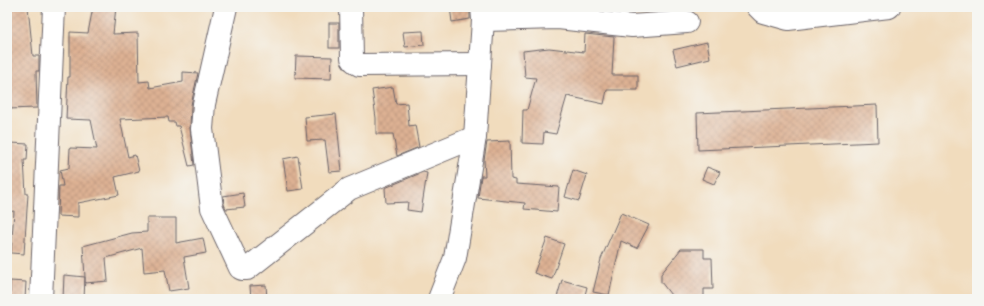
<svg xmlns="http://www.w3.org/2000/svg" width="984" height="306" font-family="'IM FELL DW Pica',serif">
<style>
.building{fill:url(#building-cross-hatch)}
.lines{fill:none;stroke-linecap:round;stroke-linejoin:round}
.minor-casing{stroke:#6a6368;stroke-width:24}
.minor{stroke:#fff;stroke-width:22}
</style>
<defs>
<pattern id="building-cross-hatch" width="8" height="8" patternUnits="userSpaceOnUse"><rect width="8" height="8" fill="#ddb193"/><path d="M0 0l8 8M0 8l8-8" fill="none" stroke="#bd9880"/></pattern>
</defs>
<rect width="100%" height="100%" fill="#f6f6f2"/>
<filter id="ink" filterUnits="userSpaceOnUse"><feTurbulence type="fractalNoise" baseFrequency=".025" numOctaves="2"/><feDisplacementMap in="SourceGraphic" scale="8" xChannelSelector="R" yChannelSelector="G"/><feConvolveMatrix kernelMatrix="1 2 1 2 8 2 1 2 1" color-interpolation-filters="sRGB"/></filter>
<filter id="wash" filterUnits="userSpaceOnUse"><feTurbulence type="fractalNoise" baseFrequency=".012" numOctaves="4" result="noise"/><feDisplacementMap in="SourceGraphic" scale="16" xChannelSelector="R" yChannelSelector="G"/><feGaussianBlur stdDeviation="0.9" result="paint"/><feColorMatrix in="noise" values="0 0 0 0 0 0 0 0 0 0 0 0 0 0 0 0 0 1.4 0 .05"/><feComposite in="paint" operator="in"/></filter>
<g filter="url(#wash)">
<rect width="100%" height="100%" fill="#f1dcbd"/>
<g id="blocks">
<g class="building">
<path d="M7,7H28L33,56H39V71H36L37,108L7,109Z"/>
<path d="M93,7H116L113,34L138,33L139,82L149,81L150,88L183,82V72L198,73L191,105L190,128L194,165L189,166L179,126H176L175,122H169L168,117L120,119L128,157L135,155L139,171L115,177L119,195L78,203V217L58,216L59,186H63L60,170L69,168L70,148L97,149L91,120L66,119L68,77H70V32L88,33Z"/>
<path d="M450,7H470V19L452,22Z"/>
<rect x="329" y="23" width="10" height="25"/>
<path d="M423,31L424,45L405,47L403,32Z"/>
<path d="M585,34L614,37L612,75H638V90H607L604,104L567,96L556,134L544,132L543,144L522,143L523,110H527L536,78L525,77L523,51L549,48L584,52Z"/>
<path d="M707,42L710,58L677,66L673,50Z"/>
<path d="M296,56L332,57L331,79L295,78Z"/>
<path d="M393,87L396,104L407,103L409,126L415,125L419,147L397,156L393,134H376V118L372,90Z"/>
<path d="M877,105L878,142L698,150L697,113Z"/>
<path d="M336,114L342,171L329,172L325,140L307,141L305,117Z"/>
<path d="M510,141L511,179L516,180V184L559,187L557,212L524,209L525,203L478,198L481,176H485L484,160L487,142Z"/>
<path d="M11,143L28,144L27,160H24L26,194H28L24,254L11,253L14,211L7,212V172H9Z"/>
<path d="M298,156L303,189L288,191L283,159Z"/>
<path d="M707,167L720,172L714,184L702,179Z"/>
<path d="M573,170L587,175L579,201L565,197Z"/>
<path d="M423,172L427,173L421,212L407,210L408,202L386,203L385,188Z"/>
<path d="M243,193L245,207L226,209L224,204L223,196Z"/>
<path d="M621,213L649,225L637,248L621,241L609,295L593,292L601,259Z"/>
<path d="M147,218H176V243L203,238L206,253L184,257L189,288L169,291L165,270L144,272L142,248L106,258L108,281L85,283V277L84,299H63L64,275L85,277L83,246L132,233L147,232Z"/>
<path d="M547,238L564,244L552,279L534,273Z"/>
<path d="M681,249H704V258H712L713,289H704V299H674L661,282V274Z"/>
<path d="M562,280L587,287L584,299H565L557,297Z"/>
<path d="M10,281L26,282L25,299H10Z"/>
<path d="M266,285L267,299H251L250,286Z"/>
</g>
</g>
</g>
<g filter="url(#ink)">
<use href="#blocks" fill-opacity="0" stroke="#6a6368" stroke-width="1"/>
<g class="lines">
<defs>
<g id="minor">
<path d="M226,7L204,104L202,129L212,208L240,268L242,269H247L349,189L475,137"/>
<path d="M351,7L352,58L354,61L359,65L480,64"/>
<path d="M758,7L763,12L788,19L889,7"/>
<path d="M483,20L558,18L632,26L687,22"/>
<path d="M41,299L54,7"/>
<path d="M439,299L455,258L475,137L483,20L482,7"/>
</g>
</defs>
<use href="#minor" class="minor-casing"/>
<use href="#minor" class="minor"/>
</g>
</g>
<rect width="984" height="306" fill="none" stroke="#f6f6f2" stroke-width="24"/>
</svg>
